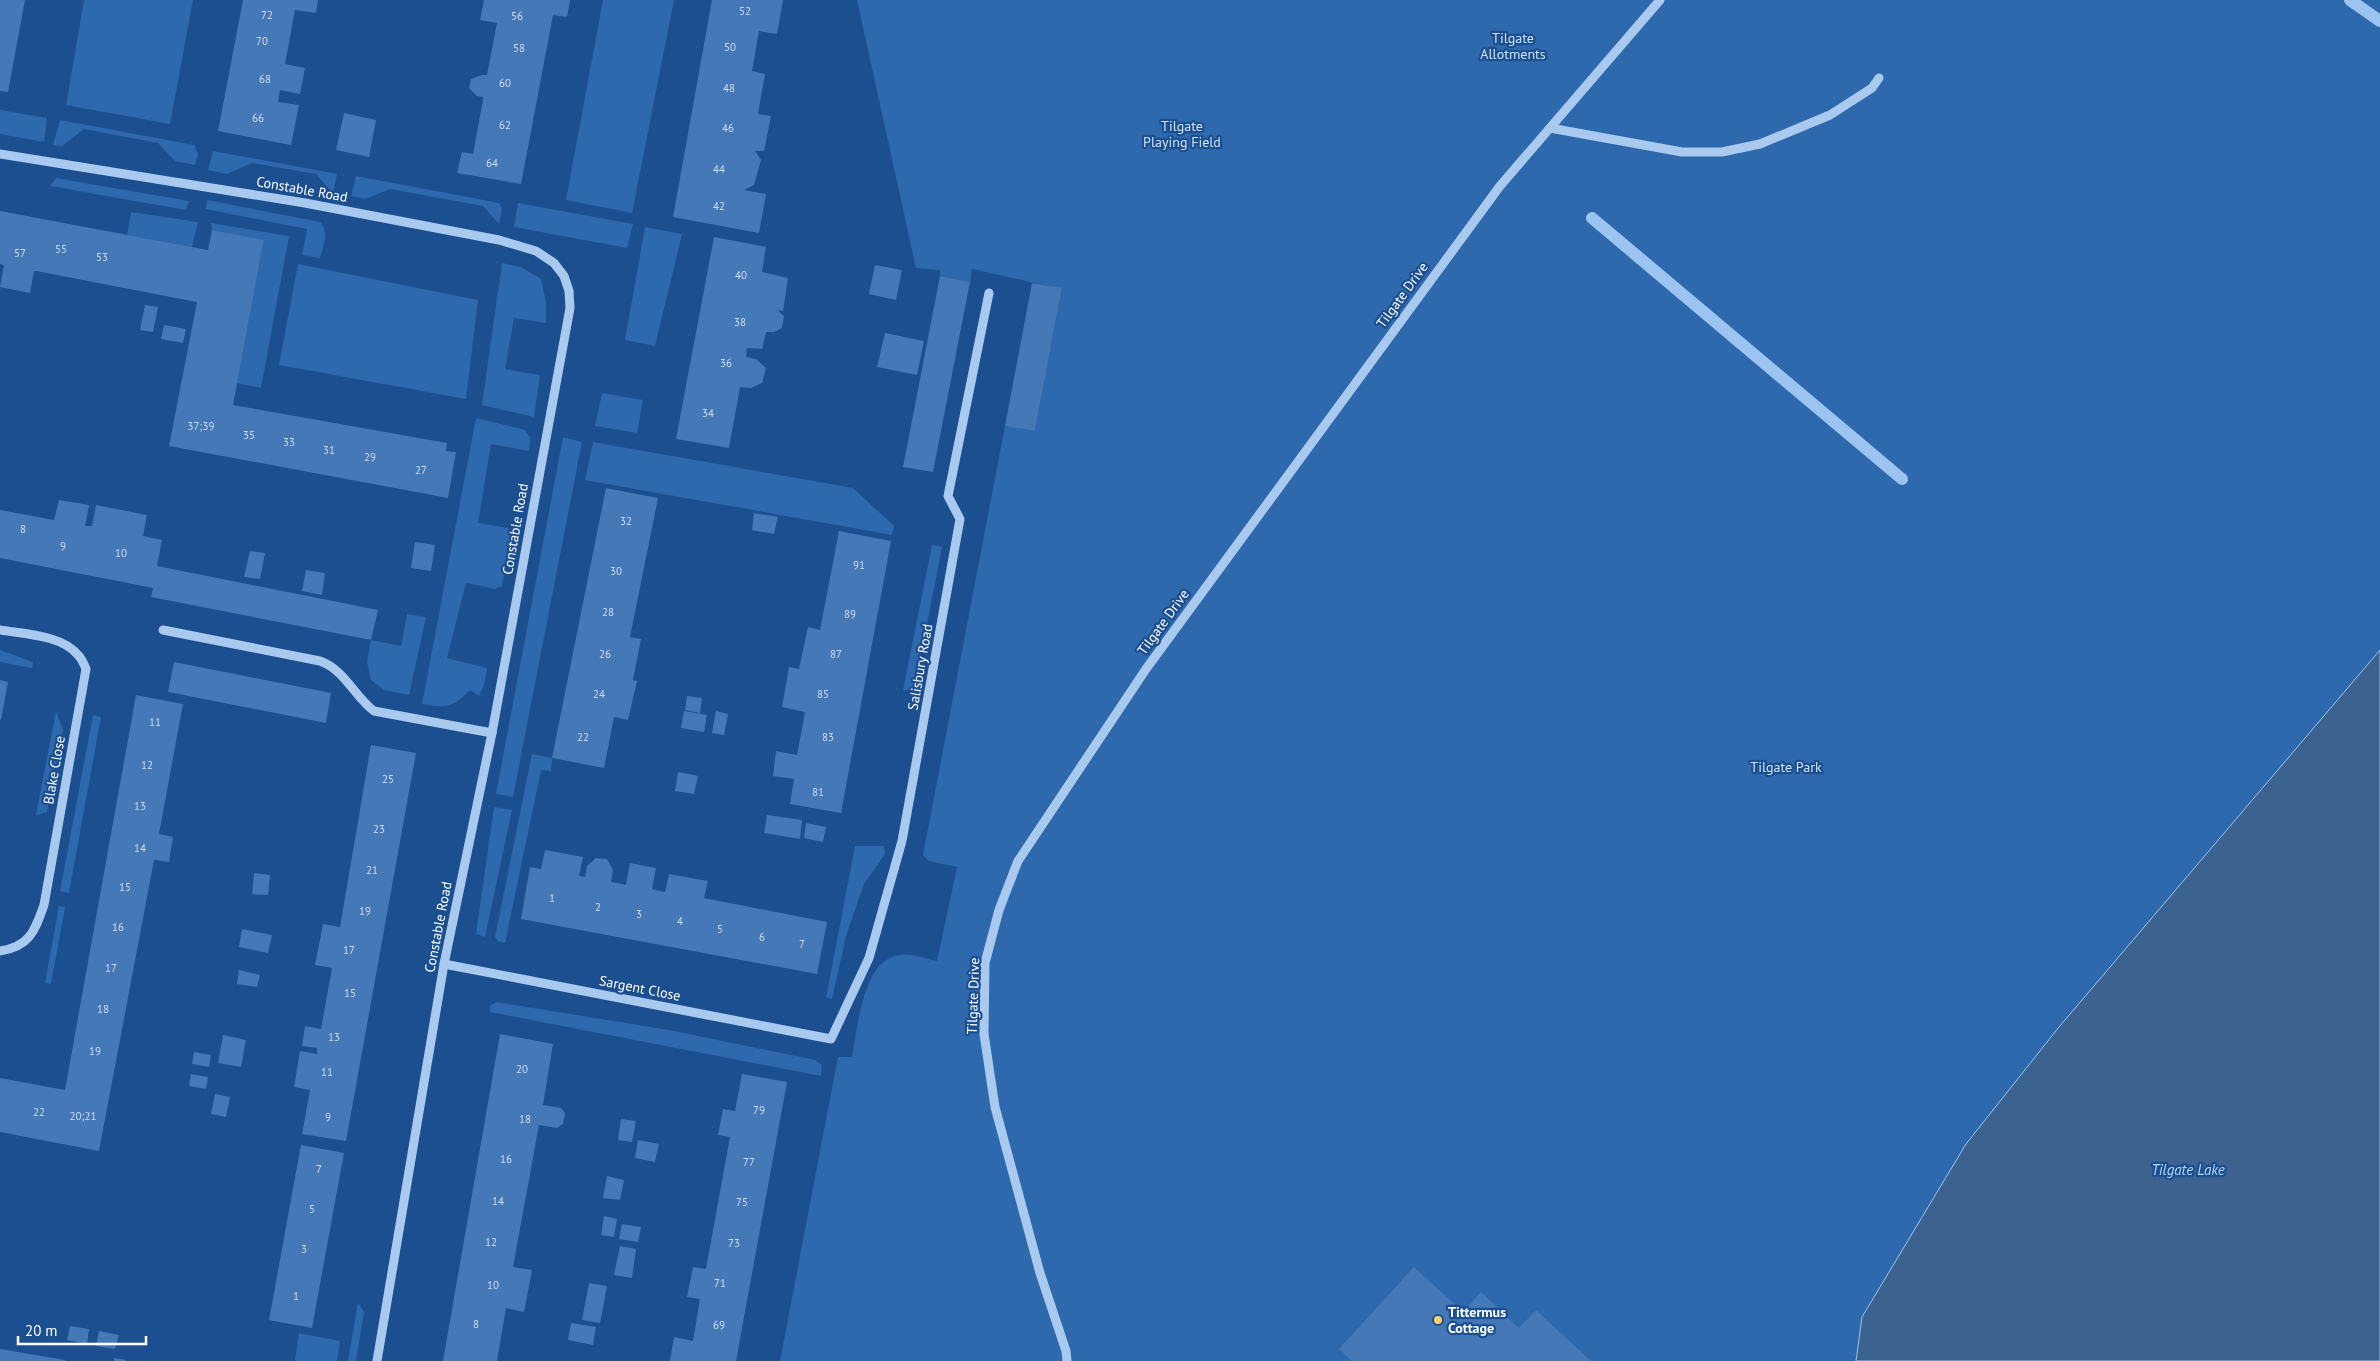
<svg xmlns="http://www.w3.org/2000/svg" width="2380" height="1361" font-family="'PT Sans',sans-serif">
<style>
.green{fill:#2e69ad}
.water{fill:#3c6290;stroke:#9cc4f0}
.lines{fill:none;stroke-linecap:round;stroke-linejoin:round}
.stream{stroke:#9cc4f0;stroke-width:12}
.building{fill:#4478b7}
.minor{stroke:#a9c9ee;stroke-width:9}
.poi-dot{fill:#ffd166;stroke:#1b4f8f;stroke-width:2}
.labels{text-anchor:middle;stroke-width:4.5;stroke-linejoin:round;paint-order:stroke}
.number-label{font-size:11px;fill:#d0dded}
.park-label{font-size:14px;fill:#cfe3fa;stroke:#1b4f8f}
.street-label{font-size:14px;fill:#fff;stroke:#1b4f8f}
.poi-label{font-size:14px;font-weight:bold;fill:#fff;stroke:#1b4f8f;text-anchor:start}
.water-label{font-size:15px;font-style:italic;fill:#b5d3f5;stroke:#1b4f8f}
</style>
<rect width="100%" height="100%" fill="#1b4f8f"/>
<g class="green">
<path d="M84,0H193L170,124L66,105Z"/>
<path d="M603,0H674L632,213L566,200Z"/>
<path d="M857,0H2380V1361H780L838,1057H852C858,1027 862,961 899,955C912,953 925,959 937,961L957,867L929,861L923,855L1005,426L1035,431L1062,289L972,269L970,282L940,276V270L916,268Z"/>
<path d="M0,110L47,118L44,142L0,134Z"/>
<path d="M60,120L194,145L198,154L195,165L175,161L158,143L84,129L62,146L53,145Z"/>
<path d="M213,151L337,174L333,194L316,174L252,163L227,174L208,170Z"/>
<path d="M356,176L499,203L502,208L499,224L483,206L390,189L365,199L351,196Z"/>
<path d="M56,178L189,201L186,210L50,186Z"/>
<path d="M207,200L320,222C330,232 323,246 320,258L302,255L307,229L206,209Z"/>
<path d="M518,203L633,224L627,248L514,227Z"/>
<path d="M131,212L198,222L192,247L127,235Z"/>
<path d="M211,223L289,236L261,388L237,383L264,241L212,230Z"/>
<path d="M645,227L682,234L655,346L625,340Z"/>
<path d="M502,263L521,267L541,279L546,302V323L514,318L505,369L540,375L534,417L482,405Z"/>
<path d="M298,264L478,300L466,399L279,365Z"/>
<path d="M602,393L643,400L637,433L595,426Z"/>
<path d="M476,418L525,430L530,438L529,451L491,444L478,523L508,528L511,533L502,586L495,589L466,583L447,658L487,668L484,685L479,696L470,690C453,708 446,708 422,704Z"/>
<path d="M563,437L582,442L513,797L496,794Z"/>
<path d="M593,442L853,488L894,526L892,535L585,480Z"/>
<path d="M932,545L942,547L914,690H903Z"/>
<path d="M407,614L426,617L409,695L384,690L371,680L367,662L371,640L401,646Z"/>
<path d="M0,650L33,662L32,668L0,662Z"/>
<path d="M56,711L63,730L47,812L36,815Z"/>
<path d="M93,715L101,717L69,893L60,891Z"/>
<path d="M532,754L552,758L551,771L541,770L505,943L498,941L495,937Z"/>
<path d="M494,807L512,810L485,937L476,934Z"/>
<path d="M855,846H884L885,854L864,884L846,936L832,999L826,998Z"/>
<path d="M59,906L65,907L51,984L45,983Z"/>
<path d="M496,1002L669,1030L815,1060L822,1065L821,1076L490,1012V1006Z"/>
<path d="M358,1303L364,1312L356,1361H348Z"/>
<path d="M299,1333L340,1341L337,1361H295Z"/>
</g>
<path class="water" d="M2380,650V1361H1856L1862,1317L1966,1144L2059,1027Z"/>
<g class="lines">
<g class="stream">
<path d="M2350,0L2380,21"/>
<path d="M1592,218L1902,479"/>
</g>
</g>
<g class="building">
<path d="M0,0H25L8,92L0,91Z"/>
<path d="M243,0H318L316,13L295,10L285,64L305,68L300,94L280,90L278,102L299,105L291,145L218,131Z"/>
<path d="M484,0H570L567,17L553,15L521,184L457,173L462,152L473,154L483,100V97L477,96L469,88L471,79L482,75H487L497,23L480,20Z"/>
<path d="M712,0H783L777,34L759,31L752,71L765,74L758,114L771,116L764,151H755L761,160L754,185L744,190L766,194L759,233L673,217Z"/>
<path d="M344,113L376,120L369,157L336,150Z"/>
<path d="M0,211L208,250L212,230L264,240L233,405L447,443L446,451L456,452L448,498L169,446L197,302L36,271H34L30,293L0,287L4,265L0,264Z"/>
<path d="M714,237L766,247L762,272L788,278L783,311L777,310L784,316L782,328L774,332H766L762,349L747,348L746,357L756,359L766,368L762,383L751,388L740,387L729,448L676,439Z"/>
<path d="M875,265L902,270L896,300L869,294Z"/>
<path d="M940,276L970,282L933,472L903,467Z"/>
<path d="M1032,283L1062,288L1035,431L1005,426Z"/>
<path d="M145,305L158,307L153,332L140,330Z"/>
<path d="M164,325L186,329L183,343L161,339Z"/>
<path d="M885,333L924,341L917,375L877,367Z"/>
<path d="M606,488L658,498L630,637L641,639L633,680L637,681L628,720L614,717L604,768L552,758Z"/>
<path d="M59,500L89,505L85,526H92L96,505L147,515L143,536L162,540L157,566L378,610L371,640L151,597L153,588L0,558V510L54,520Z"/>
<path d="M754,513L778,517L774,534L752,530Z"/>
<path d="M839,531L891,541L841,813L790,804L794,779L773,776L776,751L797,755L805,712L782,707L789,667L799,669L808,627L820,630Z"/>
<path d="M415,542L435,545L431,571L411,568Z"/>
<path d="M250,551L265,553L260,579L244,577Z"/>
<path d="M306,570L325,573L322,595L302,591Z"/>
<path d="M174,662L331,693L326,723L168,692Z"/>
<path d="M0,680L8,682L1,720L0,719Z"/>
<path d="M136,695L183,704L159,834L173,837L169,862L154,860L99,1151L0,1132V1078L65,1090Z"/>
<path d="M687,696L702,698L700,713L685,710Z"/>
<path d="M684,711L707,715L704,732L681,728Z"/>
<path d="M716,711L728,714L724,735L712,733Z"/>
<path d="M371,745L416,753L346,1141L302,1134L310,1090L294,1087L300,1051L317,1054V1048L302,1046L305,1026L321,1029L332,968L315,965L323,924L340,927Z"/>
<path d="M678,772L698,776L694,794L675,791Z"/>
<path d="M767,815L802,820L800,839L764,833Z"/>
<path d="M806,823L826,827L823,842L804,838Z"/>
<path d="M545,850L583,857L579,876L585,877L587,866L596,858L607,859L613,870L611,882L622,884L626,885L630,863L656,868L652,889L665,892L669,874L708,881L704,898L827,922L817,974L521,919L530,867L541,869Z"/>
<path d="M254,873L270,875L268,895L252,894Z"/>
<path d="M242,929L272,935L268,953L239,947Z"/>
<path d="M239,970L260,975L257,987L237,984Z"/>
<path d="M500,1034L553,1044L543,1105L561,1108L565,1113L563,1124L557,1128L539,1125L513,1267L532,1270L524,1312L506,1308L497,1361H443Z"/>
<path d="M223,1035L246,1040L241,1067L218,1063Z"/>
<path d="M194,1052L211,1055L209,1067L192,1064Z"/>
<path d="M191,1074L208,1077L206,1089L189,1086Z"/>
<path d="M742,1074L787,1082L736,1361H670L674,1337L693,1341L700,1299L687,1297L693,1267L706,1269L730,1137L718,1135L723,1109L735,1111Z"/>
<path d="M215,1094L230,1097L226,1117L211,1114Z"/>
<path d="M621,1119L636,1121L632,1142L618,1140Z"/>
<path d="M638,1140L659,1144L655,1162L635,1158Z"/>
<path d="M301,1145L344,1153L312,1328L269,1320Z"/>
<path d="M607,1176L624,1180L620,1200L603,1198Z"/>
<path d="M604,1216L617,1219L614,1237L601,1235Z"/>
<path d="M622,1224L641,1227L638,1242L619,1239Z"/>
<path d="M620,1246L636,1249L632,1278L614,1275Z"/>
<path d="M1414,1267L1463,1312L1481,1292L1519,1328L1536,1310L1591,1361H1352L1339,1349Z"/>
<path d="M589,1283L607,1286L600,1323L582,1320Z"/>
<path d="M571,1323L596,1327L593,1345L568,1340Z"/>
<path d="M70,1326L89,1329L87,1344L67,1340Z"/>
<path d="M99,1331L119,1335L115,1349L96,1346Z"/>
<path d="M0,1349L65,1360V1361H0Z"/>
<path d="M114,1358L126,1360L125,1361H114Z"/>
</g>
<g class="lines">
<g class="minor">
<path d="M1550,128L1682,152H1722L1760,144L1830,115L1872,88L1879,78"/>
<path d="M0,154L305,203L499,240L536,251L554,263L564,276L569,291L570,308L492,733L444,964L377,1361"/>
<path d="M0,630C24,634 62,635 78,655C82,659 84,664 86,669L44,905C35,930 30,947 0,951"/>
<path d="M163,630L320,661C345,670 354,696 374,711L492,733"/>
<path d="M444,964L831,1039L869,958L902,841L960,519L948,496L989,293"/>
<path d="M1067,1361L1066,1351L1040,1273L995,1107L984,1034L985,963L999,910L1018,861L1146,669L1500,186L1660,0"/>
</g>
</g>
<circle class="poi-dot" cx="1438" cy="1320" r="5"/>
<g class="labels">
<g class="number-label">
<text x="745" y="15">52</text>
<text x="267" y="19">72</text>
<text x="517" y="20">56</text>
<text x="262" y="45">70</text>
<text x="730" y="51">50</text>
<text x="519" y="52">58</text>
<text x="265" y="83">68</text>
<text x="505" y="87">60</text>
<text x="729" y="92">48</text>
<text x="258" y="122">66</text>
<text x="505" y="129">62</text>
<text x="728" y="132">46</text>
<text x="492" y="167">64</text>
<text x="719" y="173">44</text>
<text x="719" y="210">42</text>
<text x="61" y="253">55</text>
<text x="20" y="257">57</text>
<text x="102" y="261">53</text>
<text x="741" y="279">40</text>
<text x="740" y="326">38</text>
<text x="726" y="367">36</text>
<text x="708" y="417">34</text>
<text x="201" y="430">37;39</text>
<text x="249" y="439">35</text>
<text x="289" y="446">33</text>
<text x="329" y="454">31</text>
<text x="370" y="461">29</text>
<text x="421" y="474">27</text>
<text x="626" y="525">32</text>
<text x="23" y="533">8</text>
<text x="63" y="550">9</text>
<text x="121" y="557">10</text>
<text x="859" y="569">91</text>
<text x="616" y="575">30</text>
<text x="608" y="616">28</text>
<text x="850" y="618">89</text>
<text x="605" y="658">26</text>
<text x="836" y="658">87</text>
<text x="599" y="698">24</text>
<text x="823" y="698">85</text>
<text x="155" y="726">11</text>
<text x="583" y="741">22</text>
<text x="828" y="741">83</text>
<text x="147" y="769">12</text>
<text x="388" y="783">25</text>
<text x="818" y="796">81</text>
<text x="140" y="810">13</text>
<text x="379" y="833">23</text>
<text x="140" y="852">14</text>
<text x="372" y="874">21</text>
<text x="125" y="891">15</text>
<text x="552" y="902">1</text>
<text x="598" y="911">2</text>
<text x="365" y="915">19</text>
<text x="639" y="918">3</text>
<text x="680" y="925">4</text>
<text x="118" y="931">16</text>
<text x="720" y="933">5</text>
<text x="762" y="941">6</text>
<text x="802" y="948">7</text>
<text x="349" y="954">17</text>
<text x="111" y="972">17</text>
<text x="350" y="997">15</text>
<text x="103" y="1013">18</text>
<text x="334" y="1041">13</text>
<text x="95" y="1055">19</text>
<text x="522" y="1073">20</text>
<text x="327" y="1076">11</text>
<text x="759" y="1114">79</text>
<text x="39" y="1116">22</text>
<text x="83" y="1120">20;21</text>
<text x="328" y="1121">9</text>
<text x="525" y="1123">18</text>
<text x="506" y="1163">16</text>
<text x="749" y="1166">77</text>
<text x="319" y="1173">7</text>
<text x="498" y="1205">14</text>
<text x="742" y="1206">75</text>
<text x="312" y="1213">5</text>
<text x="491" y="1246">12</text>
<text x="734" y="1247">73</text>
<text x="304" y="1253">3</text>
<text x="720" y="1287">71</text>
<text x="493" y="1289">10</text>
<text x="296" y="1300">1</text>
<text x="476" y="1328">8</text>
<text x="719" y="1329">69</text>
</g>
<g class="park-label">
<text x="1513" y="43">Tilgate<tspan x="1513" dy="16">Allotments</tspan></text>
<text x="1182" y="131">Tilgate<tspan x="1182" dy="16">Playing Field</tspan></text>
<text x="1786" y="772">Tilgate Park</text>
</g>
<g class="street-label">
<text transform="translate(302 189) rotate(10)" y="5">Constable Road</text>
<text transform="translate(1402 295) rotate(-54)" y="5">Tilgate Drive</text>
<text transform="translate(515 529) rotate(-80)" y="5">Constable Road</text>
<text transform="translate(1163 622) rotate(-54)" y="5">Tilgate Drive</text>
<text transform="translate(920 667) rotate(-80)" y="5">Salisbury Road</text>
<text transform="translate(54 770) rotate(-80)" y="5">Blake Close</text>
<text transform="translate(438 927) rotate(-79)" y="5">Constable Road</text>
<text transform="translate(640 988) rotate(11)" y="5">Sargent Close</text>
<text transform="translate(973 996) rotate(-88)" y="5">Tilgate Drive</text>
</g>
<g class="poi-label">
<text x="1448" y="1317">Tittermus<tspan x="1448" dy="16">Cottage</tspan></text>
</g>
<g class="water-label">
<text x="2188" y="1175">Tilgate Lake</text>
</g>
</g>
<path d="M18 1336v8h128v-8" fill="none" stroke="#ffffff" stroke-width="2.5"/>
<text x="25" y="1336" font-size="15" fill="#ffffff" stroke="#1b4f8f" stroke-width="4" paint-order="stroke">20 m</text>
</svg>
